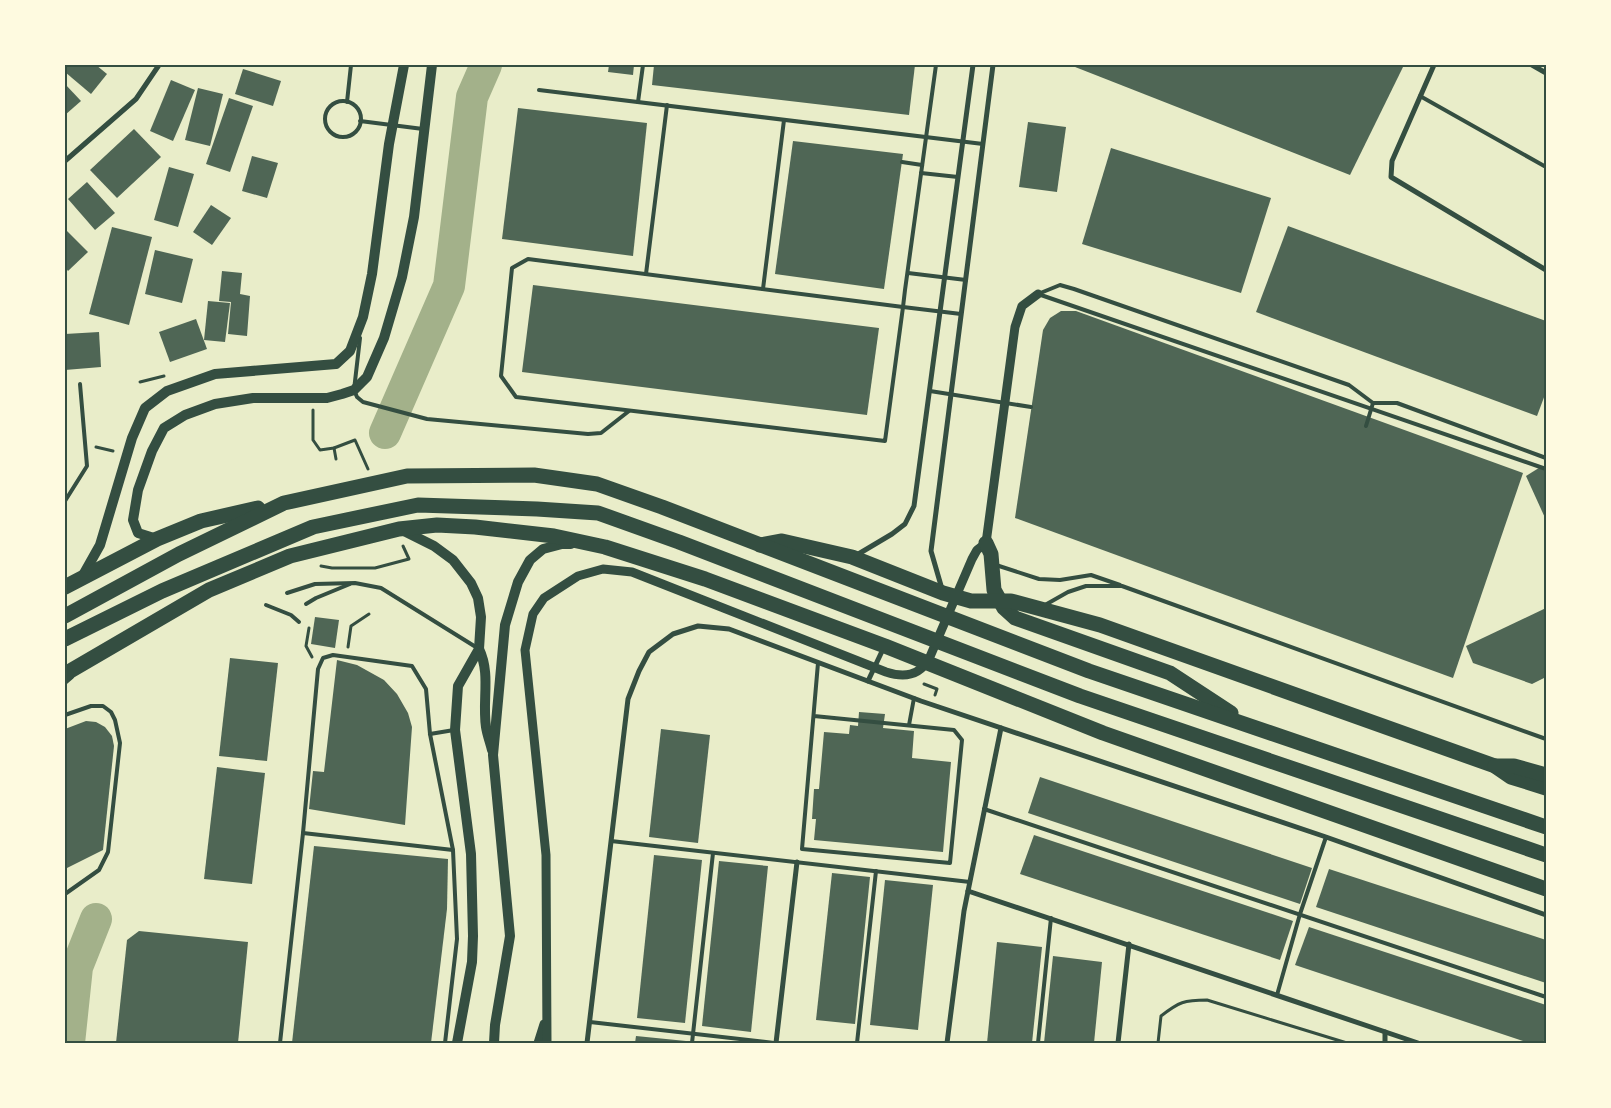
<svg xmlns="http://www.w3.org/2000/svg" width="1611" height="1108" font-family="Raleway,sans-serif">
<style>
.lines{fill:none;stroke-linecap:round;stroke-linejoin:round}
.river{stroke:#a3b18a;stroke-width:32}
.building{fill:#4f6655}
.path{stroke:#344e41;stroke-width:3}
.service{stroke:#344e41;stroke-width:4}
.minor{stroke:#344e41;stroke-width:5}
.tertiary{stroke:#344e41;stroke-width:9}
.secondary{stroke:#344e41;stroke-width:10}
.motorway{stroke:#344e41;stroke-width:15}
.neatline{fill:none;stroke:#344e41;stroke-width:2}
</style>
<rect width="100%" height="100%" fill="#e9edc9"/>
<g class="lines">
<g class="river">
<path d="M385,433L449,286L472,97L486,65"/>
<path d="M69,1043L77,967L96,919"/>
</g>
</g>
<g class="building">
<path d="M68,65H96L107,74L91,94L65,72V68Z"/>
<path d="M609,65H634L633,75L608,72Z"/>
<path d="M654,65H915L909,115L652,85Z"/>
<path d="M1070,65H1404L1350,175Z"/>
<path d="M243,69L281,81L273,106L235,94Z"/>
<path d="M171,80L195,90L173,141L150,131Z"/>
<path d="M65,84L81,101L65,115Z"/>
<path d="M198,88L223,94L210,146L185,140Z"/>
<path d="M229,98L253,106L230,172L206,164Z"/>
<path d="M518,108L647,123L633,256L502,239Z"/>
<path d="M1028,122L1066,127L1057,192L1019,187Z"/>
<path d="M134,129L161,157L117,198L90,170Z"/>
<path d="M793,141L903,154L884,289L775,274Z"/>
<path d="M1111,148L1271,198L1241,293L1082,244Z"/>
<path d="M252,156L278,163L267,198L242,191Z"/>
<path d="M169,167L194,174L178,227L154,220Z"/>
<path d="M87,182L115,213L95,230L68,199Z"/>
<path d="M211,205L231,218L212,245L193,232Z"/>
<path d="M1288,226L1546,321V392L1537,416L1256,312Z"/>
<path d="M112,227L152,237L129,325L89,314Z"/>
<path d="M65,229L88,252L68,271L65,267Z"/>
<path d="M155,250L193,259L182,303L145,294Z"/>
<path d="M222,271L242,273L240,294L250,296L247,336L228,334L231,302L219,301Z"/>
<path d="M533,285L879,328L867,415L522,372Z"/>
<path d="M208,301L230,303L225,342L204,340Z"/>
<path d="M1061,311H1076L1523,473L1453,678L1015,518L1043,330L1050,318Z"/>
<path d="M196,319L207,349L170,362L159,332Z"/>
<path d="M99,332L101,367L65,370V334Z"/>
<path d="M1542,466L1546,467V520L1526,476Z"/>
<path d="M1546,608V677L1532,684L1473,663L1466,646Z"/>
<path d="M315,617L339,620L335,648L311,644Z"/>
<path d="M230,658L278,663L267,761L219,756Z"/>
<path d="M337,660L357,665L384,680L397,694L408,713L412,727L405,825L309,809L313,771L324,772Z"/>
<path d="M859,712L885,714L883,728L914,731L912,758L951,762L943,852L814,840L816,819H812L814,789H819L824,732L849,734L850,725L858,726Z"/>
<path d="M86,721L96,722L105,727L112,736L114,746L103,850L65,869V729Z"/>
<path d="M661,729L710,735L698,843L649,837Z"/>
<path d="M217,767L265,773L252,884L204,879Z"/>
<path d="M1040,777L1312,868L1300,904L1028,813Z"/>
<path d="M1034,835L1293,921L1280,960L1020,874Z"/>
<path d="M314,846L448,859L447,909L431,1043H292Z"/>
<path d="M654,855L702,860L685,1023L637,1018Z"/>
<path d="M719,861L768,866L751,1032L702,1026Z"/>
<path d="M1329,869L1546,940V983L1316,907Z"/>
<path d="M832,873L870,877L855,1024L816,1020Z"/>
<path d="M885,880L933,885L918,1030L870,1025Z"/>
<path d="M1309,927L1546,1005V1035L1543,1043H1529L1295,965Z"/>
<path d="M139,931L248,942L238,1043H116L127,940Z"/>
<path d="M997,942L1042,947L1032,1043H987Z"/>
<path d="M1053,956L1102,962L1094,1043H1044Z"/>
<path d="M636,1036L686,1041L685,1043H635Z"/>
</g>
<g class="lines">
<g class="path">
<path d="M140,382L164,376"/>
<path d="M313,410V440L320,450L334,448L355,440L368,469"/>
<path d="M96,447L113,451"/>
<path d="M334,448L336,459"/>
<path d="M321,566L332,568H375L409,559L403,546"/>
<path d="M309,628L306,646L312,657"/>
<path d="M348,647L351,626L369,614"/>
<path d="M924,684L937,689L935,695"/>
<path d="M1158,1043L1161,1016C1179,1002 1184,1000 1207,1000L1347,1043"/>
</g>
<g class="service">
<path d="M936,65L905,290L903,307L885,441L516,397L501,376L512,268L528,259L903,307L961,314"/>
<path d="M539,90L983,144"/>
<path d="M1420,96L1546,167"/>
<circle cx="343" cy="119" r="18"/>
<path d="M347,102L351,65"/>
<path d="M638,102L643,65"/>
<path d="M360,121L423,129"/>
<path d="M902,162L922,165"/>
<path d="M921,173L958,177"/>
<path d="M908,273L966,280"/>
<path d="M646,274L667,105"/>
<path d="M763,289L784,120"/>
<path d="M1038,294L1546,469"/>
<path d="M1038,294L1060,285L1074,289L1349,385L1373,403L1366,426"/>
<path d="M360,338L354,390L357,397L363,402L427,419L588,434L601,433L629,411"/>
<path d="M930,391L1031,407"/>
<path d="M1373,403H1397L1546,458"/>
<path d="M65,501L87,466L80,384"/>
<path d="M996,565L1039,579L1060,580L1091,575L1120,585"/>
<path d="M287,593L315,584L355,583L381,588L479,649"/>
<path d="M306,604L316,598L350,584"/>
<path d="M266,605L291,615L299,622"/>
<path d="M1045,605L1068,592L1086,586H1122L1546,739"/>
<path d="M65,683L72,677"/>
<path d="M65,715L91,706H103L111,712L115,720L120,743L108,852L99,870L65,894"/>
<path d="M814,716L954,730L962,740L950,863L802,849L818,663"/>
<path d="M909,725L914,698"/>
<path d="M430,734L454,730"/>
<path d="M984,809L1546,997"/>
<path d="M303,833L453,850"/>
<path d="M611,841L970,882"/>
<path d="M1277,995L1300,914L1326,837"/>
<path d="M590,1022L774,1043"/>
<path d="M280,1043L303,833L318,669L323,658L333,655L412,666L426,689L430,734L453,850L457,939L445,1043"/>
<path d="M692,1043L713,853"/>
<path d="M857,1043L876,871"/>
<path d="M1038,1043L1051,918"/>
</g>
<g class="minor">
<path d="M1434,65L1392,161L1391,177L1546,270"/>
<path d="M1532,65L1546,73"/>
<path d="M65,161L136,99L159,65"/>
<path d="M855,556L892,534L905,524L914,506L973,65"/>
<path d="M942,589L931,551L993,65"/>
<path d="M868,681L884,647"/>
<path d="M968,891L1418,1043"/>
<path d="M1385,1032V1043"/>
<path d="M587,1043L628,699L639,671L649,652L673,634L698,626L729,629L921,701L1326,837L1546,915"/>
<path d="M776,1043L797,862"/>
<path d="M947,1043L964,911L1001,728"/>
<path d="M1118,1043L1129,944"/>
</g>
<g class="tertiary">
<path d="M538,1043L544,1024"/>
<path d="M547,1043L546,855L525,650L533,614L544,598L578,576L603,569L632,572L886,672C904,678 919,676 929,659L972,559L977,550L986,543L1015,327L1022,306L1038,294"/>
</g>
<g class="secondary">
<path d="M400,529L434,546L453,560L471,583L478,598L481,617L479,649L458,686L455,730L471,854L473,936L472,962L457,1043"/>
<path d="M157,539L138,533L133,520L138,490L152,451L164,428L185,415L215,404L253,398H327L342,394L354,390L367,377L384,338L402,277L414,217L432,65"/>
<path d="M82,577L100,545L132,438L145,408L167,391L215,374L336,364L350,351L363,317L372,274L389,144L404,65"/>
<path d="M479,649C491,674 482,700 486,727C487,734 490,742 492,750"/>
<path d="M494,1043L495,1025L510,936L493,755L505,625L518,582L530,560L543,549L562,544H571"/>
</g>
<g class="motorway">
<path d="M986,543L991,554L994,590L1004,608L1015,618L1170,673L1231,713"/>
<path d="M760,545L782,541L852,557L943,593L971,601H1011L1100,625L1495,766L1511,777L1546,788"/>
<path d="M65,587L157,539L201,521L258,508"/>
<path d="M65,616L179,554L284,503L407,476L534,475L597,484L662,507L1089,671L1546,827"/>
<path d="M65,639L162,591L313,527L418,505L537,509L598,513L679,542L1080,696L1546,855"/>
<path d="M65,674L209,590L290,556L399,529L437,525L475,527L554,536L605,547L705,579L885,646L1103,733L1546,889"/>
<path d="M1495,766H1514L1546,775"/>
</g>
</g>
<rect width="1611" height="1108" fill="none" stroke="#fefae0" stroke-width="132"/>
<rect x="66" y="66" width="1479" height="976" class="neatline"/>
</svg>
